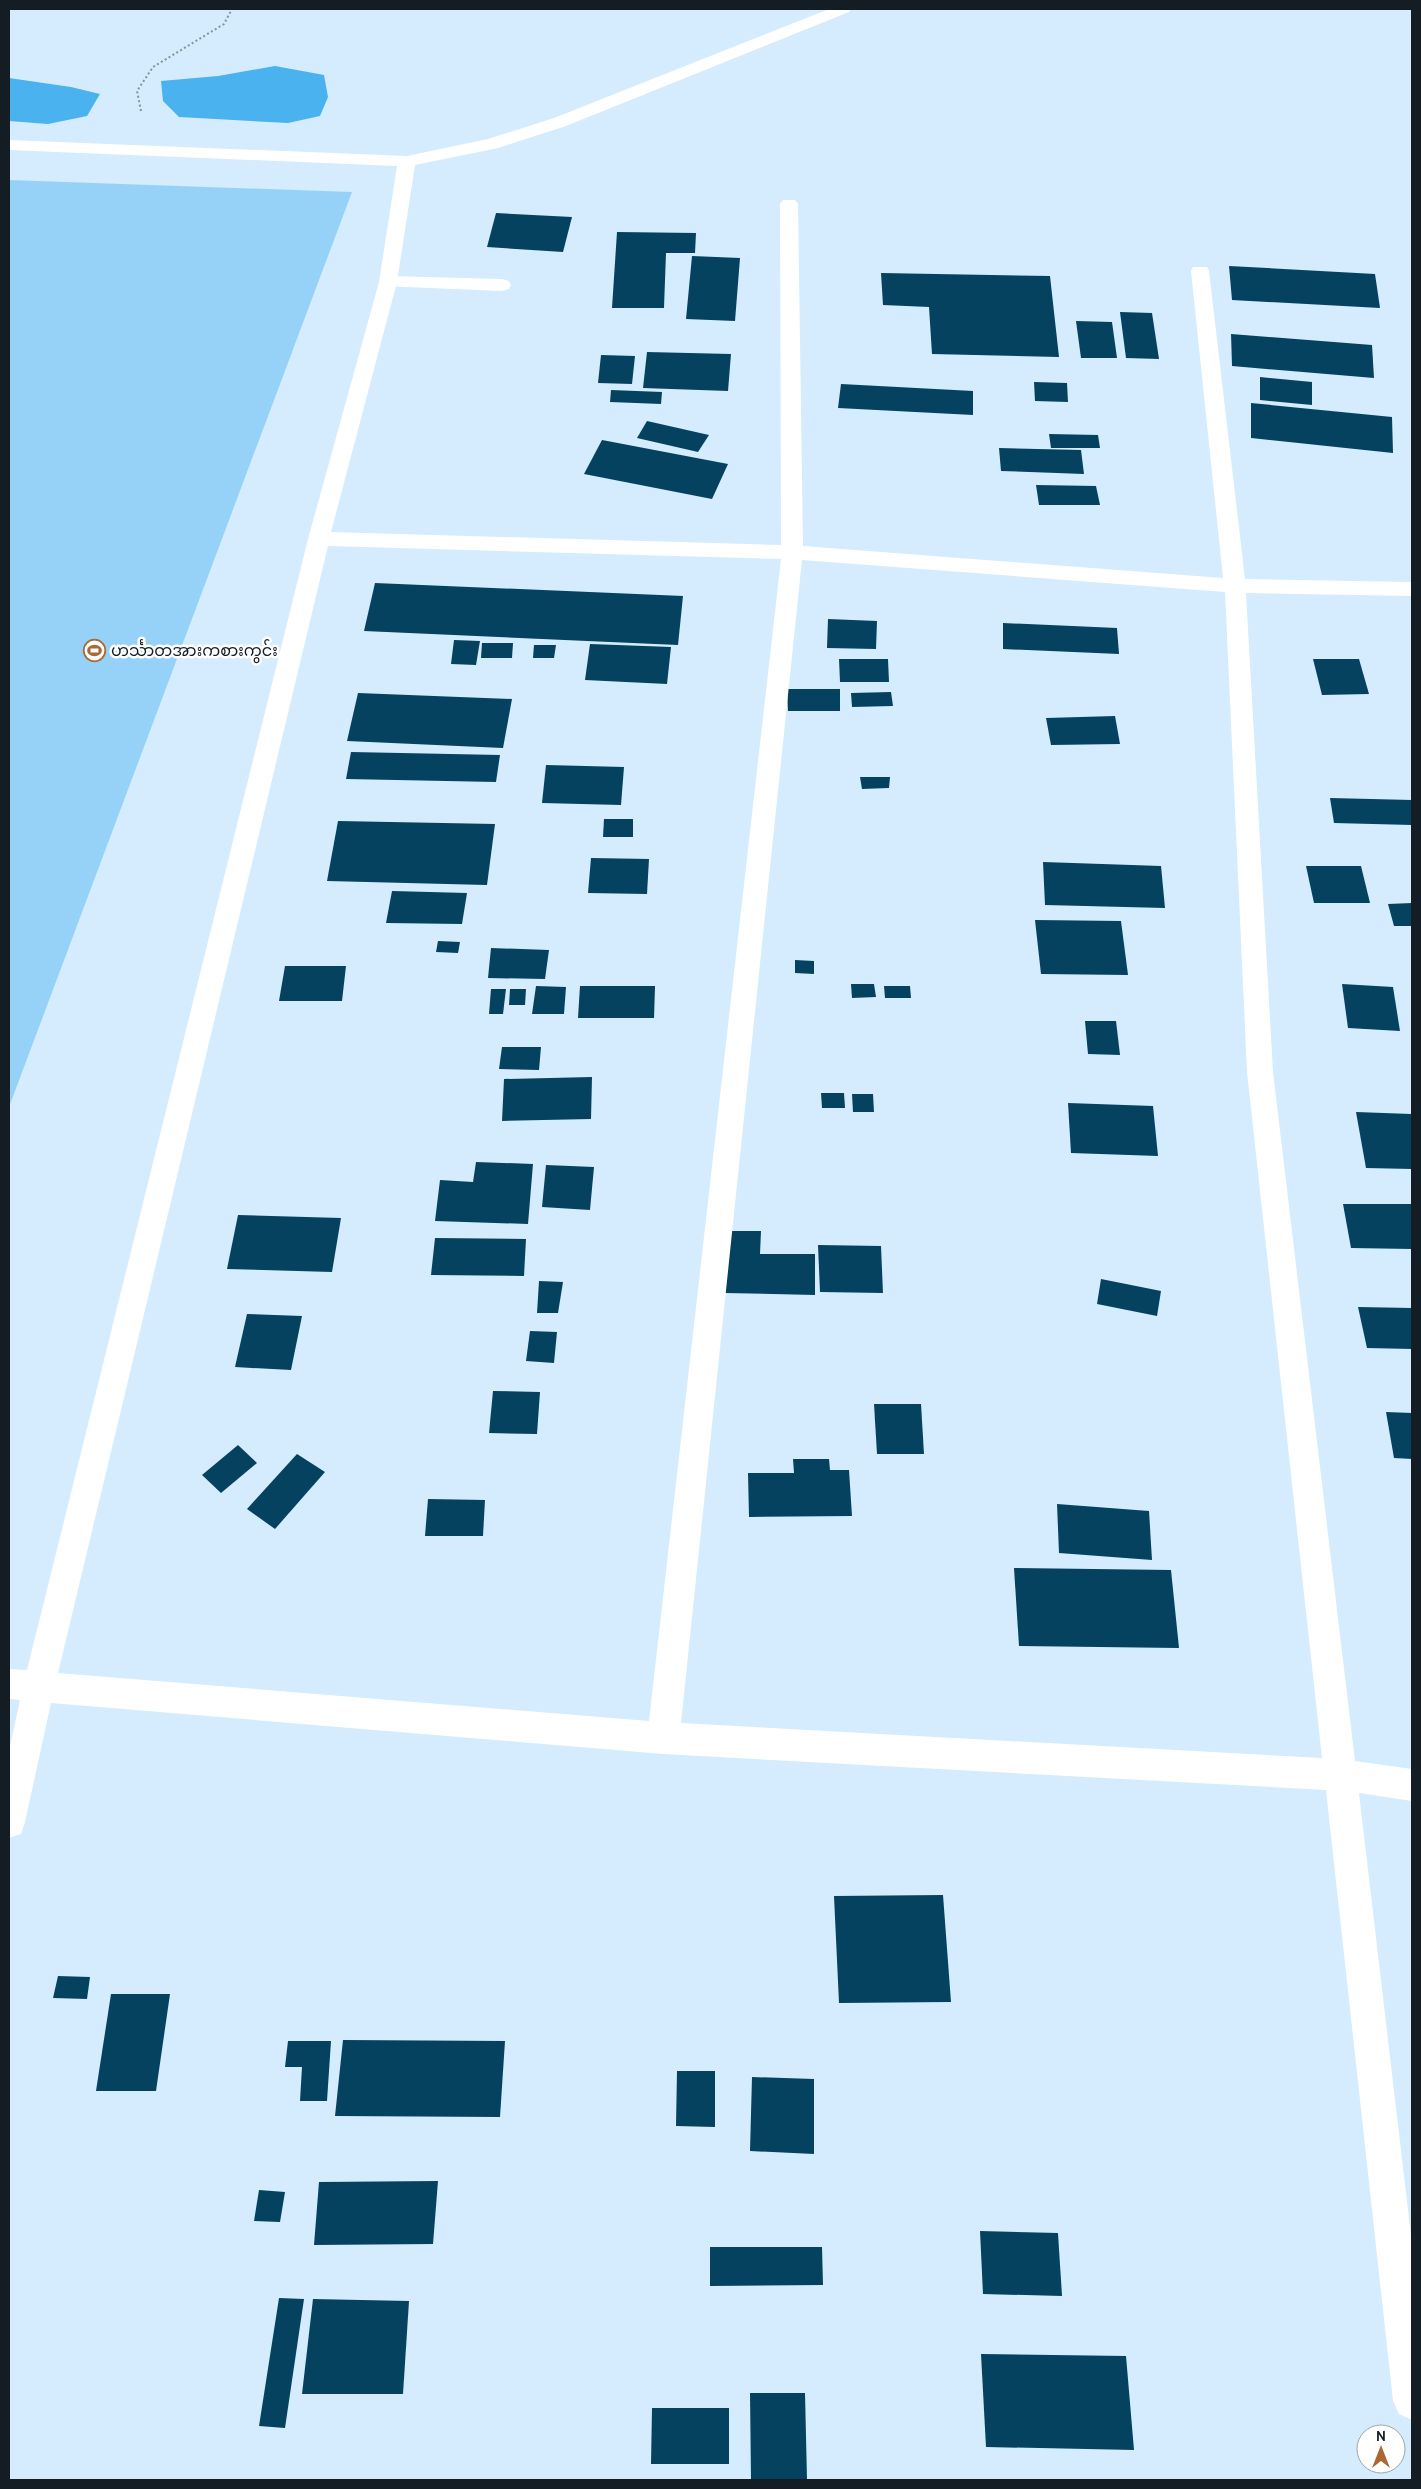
<svg xmlns="http://www.w3.org/2000/svg" width="1421" height="2489" font-family="Cabin,'Noto Sans Myanmar',sans-serif">
<style>
.green{fill:#96d2f8}
.water{fill:#4ab2ee}
.building{fill:#044260}
.lines{fill:none;stroke-linecap:round;stroke-linejoin:round}
.path{stroke:#82939f;stroke-width:2;stroke-dasharray:2 2.5;stroke-linecap:butt}
.service{fill:#fff;fill-rule:evenodd}
.minor{fill:#fff;fill-rule:evenodd}
.labels{text-anchor:middle;stroke-width:5;stroke-linejoin:round;paint-order:stroke}
.poi-label{font-size:16px;fill:#141d23;stroke:#fff;text-anchor:start}
</style>
<rect width="100%" height="100%" fill="#d4ecfd"/>
<path class="green" d="M9,180L352,192L9,1107Z"/>
<g class="water">
<path d="M275,66L324,75L328,97L320,116L288,123L179,117L163,101L161,81L218,76Z"/>
<path d="M9,78L71,87L100,94L87,116L48,124L9,121Z"/>
</g>
<g class="building">
<path d="M496,213L572,217L563,252L487,247Z"/>
<path d="M617,232L696,233L695,253H666L664,308H612Z"/>
<path d="M692,256L740,258L735,321L686,319Z"/>
<path d="M1229,266L1375,274L1380,308L1232,300Z"/>
<path d="M881,273L1050,276L1059,357L932,354L929,307L883,305Z"/>
<path d="M1120,312L1152,313L1159,359L1126,358Z"/>
<path d="M1076,321L1112,322L1117,358H1081Z"/>
<path d="M1231,334L1372,345L1374,378L1232,366Z"/>
<path d="M647,352L731,354L728,391L643,388Z"/>
<path d="M601,355L635,356L632,384L598,383Z"/>
<path d="M1260,377L1312,382V405L1260,400Z"/>
<path d="M1034,382L1067,383L1068,402L1035,401Z"/>
<path d="M841,384L973,391V415L838,408Z"/>
<path d="M611,390L662,392L661,404L610,402Z"/>
<path d="M1251,403L1392,417L1393,453L1251,438Z"/>
<path d="M647,421L709,435L698,452L637,438Z"/>
<path d="M1049,434L1098,435L1100,448H1051Z"/>
<path d="M602,440L728,464L712,499L584,474Z"/>
<path d="M999,448L1081,450L1084,474L1001,471Z"/>
<path d="M1036,485L1096,486L1100,505H1039Z"/>
<path d="M375,583L683,596L678,645L364,631Z"/>
<path d="M828,619L877,621L876,649L827,648Z"/>
<path d="M1003,623L1117,628L1119,654L1003,649Z"/>
<path d="M454,640L480,641L476,665L451,664Z"/>
<path d="M482,643H513L512,658H481Z"/>
<path d="M590,644L671,647L667,684L585,680Z"/>
<path d="M534,645H556L554,658H533Z"/>
<path d="M839,659H888L889,682H840Z"/>
<path d="M1313,659H1359L1369,694L1322,695Z"/>
<path d="M787,689H840V711H788Z"/>
<path d="M891,692L893,706L852,707L851,693Z"/>
<path d="M358,693L512,699L503,748L347,741Z"/>
<path d="M1115,716L1120,744L1051,745L1046,718Z"/>
<path d="M351,752L500,755L496,782L346,779Z"/>
<path d="M546,765L624,767L621,805L542,803Z"/>
<path d="M860,777H890L889,788L862,789Z"/>
<path d="M1330,798L1412,800V825L1334,823Z"/>
<path d="M604,819H633V837H603Z"/>
<path d="M338,821L495,824L487,885L327,881Z"/>
<path d="M591,858L649,859L647,894L588,893Z"/>
<path d="M1043,862L1161,866L1165,908L1045,905Z"/>
<path d="M1306,866H1361L1370,903H1314Z"/>
<path d="M392,891L467,893L462,924L386,923Z"/>
<path d="M1412,903V926H1394L1388,904Z"/>
<path d="M1035,920L1121,921L1128,975L1041,974Z"/>
<path d="M438,941L460,942L458,953L436,952Z"/>
<path d="M491,948L549,950L545,979L488,978Z"/>
<path d="M795,960L814,961V974L795,973Z"/>
<path d="M285,966H346L342,1001H279Z"/>
<path d="M851,984H874L876,997L852,998Z"/>
<path d="M1342,984L1393,987L1400,1031L1348,1028Z"/>
<path d="M536,986L566,987L564,1014H532Z"/>
<path d="M580,986H655L654,1018H578Z"/>
<path d="M884,986H910L911,998H885Z"/>
<path d="M491,989H506L503,1014H489Z"/>
<path d="M510,989H526L525,1005H509Z"/>
<path d="M1085,1021H1116L1120,1055L1088,1054Z"/>
<path d="M502,1047H541L539,1070L499,1069Z"/>
<path d="M592,1077L591,1119L502,1121L504,1079Z"/>
<path d="M821,1093H844L845,1108H822Z"/>
<path d="M852,1094H873L874,1112H853Z"/>
<path d="M1068,1103L1153,1106L1158,1156L1071,1153Z"/>
<path d="M1356,1112L1411,1114L1412,1169L1366,1168Z"/>
<path d="M476,1162L533,1164L528,1224L435,1221L440,1180L473,1182Z"/>
<path d="M546,1165L594,1167L590,1210L542,1207Z"/>
<path d="M1343,1204H1412V1249L1351,1248Z"/>
<path d="M238,1215L341,1218L332,1272L227,1269Z"/>
<path d="M726,1231H761L760,1254H815V1295L725,1293Z"/>
<path d="M435,1238L526,1239L524,1276L431,1275Z"/>
<path d="M818,1245L881,1246L883,1293L820,1292Z"/>
<path d="M1101,1279L1161,1291L1157,1316L1097,1304Z"/>
<path d="M539,1281L563,1282L558,1313H537Z"/>
<path d="M1358,1307L1412,1308V1349L1367,1348Z"/>
<path d="M247,1314L302,1316L291,1370L235,1367Z"/>
<path d="M530,1331L557,1332L554,1363L526,1361Z"/>
<path d="M493,1391L540,1392L537,1434L489,1433Z"/>
<path d="M874,1404H921L924,1454H877Z"/>
<path d="M1386,1412L1412,1413V1459L1394,1458Z"/>
<path d="M238,1445L257,1463L221,1493L202,1475Z"/>
<path d="M297,1454L325,1472L275,1529L247,1509Z"/>
<path d="M793,1459H829L830,1470H849L852,1516L749,1517L748,1473H794Z"/>
<path d="M428,1499L485,1500L483,1536H425Z"/>
<path d="M1057,1504L1149,1511L1152,1560L1059,1553Z"/>
<path d="M1014,1568L1171,1570L1179,1648L1019,1646Z"/>
<path d="M943,1895L951,2002L839,2003L834,1896Z"/>
<path d="M58,1976L90,1977L87,1999L53,1998Z"/>
<path d="M111,1994H170L156,2091H96Z"/>
<path d="M343,2040L505,2041L500,2117L335,2116Z"/>
<path d="M288,2041H331L327,2101H300L302,2067H285Z"/>
<path d="M677,2071H715V2127L676,2126Z"/>
<path d="M752,2077L814,2079V2154L750,2151Z"/>
<path d="M438,2181L433,2244L314,2245L319,2182Z"/>
<path d="M259,2190L285,2192L280,2222L254,2221Z"/>
<path d="M980,2231L1058,2233L1062,2296L983,2294Z"/>
<path d="M710,2247H822L823,2285L710,2286Z"/>
<path d="M279,2298L304,2299L285,2428L259,2426Z"/>
<path d="M313,2299L409,2301L403,2394H302Z"/>
<path d="M981,2354L1126,2356L1134,2450L986,2447Z"/>
<path d="M750,2393H805L807,2480H751Z"/>
<path d="M652,2408H729V2464H651Z"/>
</g>
<g class="lines">
<path class="path" d="M141,111L137,91L153,67L224,24L232,9"/>
<path class="service" d="M388,276L502,279L509,281L511,285L509,289L502,291L381,286L379,282L381,278Z"/>
<path class="minor" d="M829,9H851L849,12L566,126L498,148L415,165L397,282L331,532L781,545L780,204L783,200H795L798,204L803,546L1223,578L1191,271L1193,267H1207L1209,271L1245,579L1412,582V596L1246,593L1273,1072L1355,1761L1412,1769V1801L1359,1793L1412,2244V2420L1399,2414L1393,2401L1326,1790L663,1754L51,1703L25,1822L21,1834L9,1838V1751L20,1700L9,1699V1669L27,1670L308,539L379,282L397,166L9,150V140L407,156L488,139L554,118ZM328,546L781,559L649,1721L58,1673ZM802,560L1225,592L1247,1072L1322,1758L681,1723Z"/>
</g>
<defs>
<symbol id="stadium-ring" viewBox="-11 -11 22 22"><circle r="9.5" fill="#fff" stroke="#aa6934" stroke-width="1.5"/><path d="M0-5a6.5 5 0 1 0 0 10a6.5 5 0 1 0 0-10ZM-3.5-1.8h7v3.6h-7Z" fill="#aa6934"/></symbol>
</defs>
<g fill-rule="evenodd">
<use href="#stadium-ring" x="82" y="638" width="25" height="25"/>
</g>
<g class="labels">
<g class="poi-label">
<text x="111" y="656">ဟင်္သာတအားကစားကွင်း</text>
</g>
</g>
<rect width="1421" height="2489" fill="none" stroke="#141d23" stroke-width="20"/>
<g transform="translate(1381 2449)"><circle r="24" fill="#ffffff" stroke="#a1a5a7"/>
<path d="M0-4L9 19L0 12L-9 19Z" fill="#aa6934"/>
<text y="-8" font-size="14" font-weight="bold" text-anchor="middle" fill="#141d23">N</text>
</g>
</svg>
